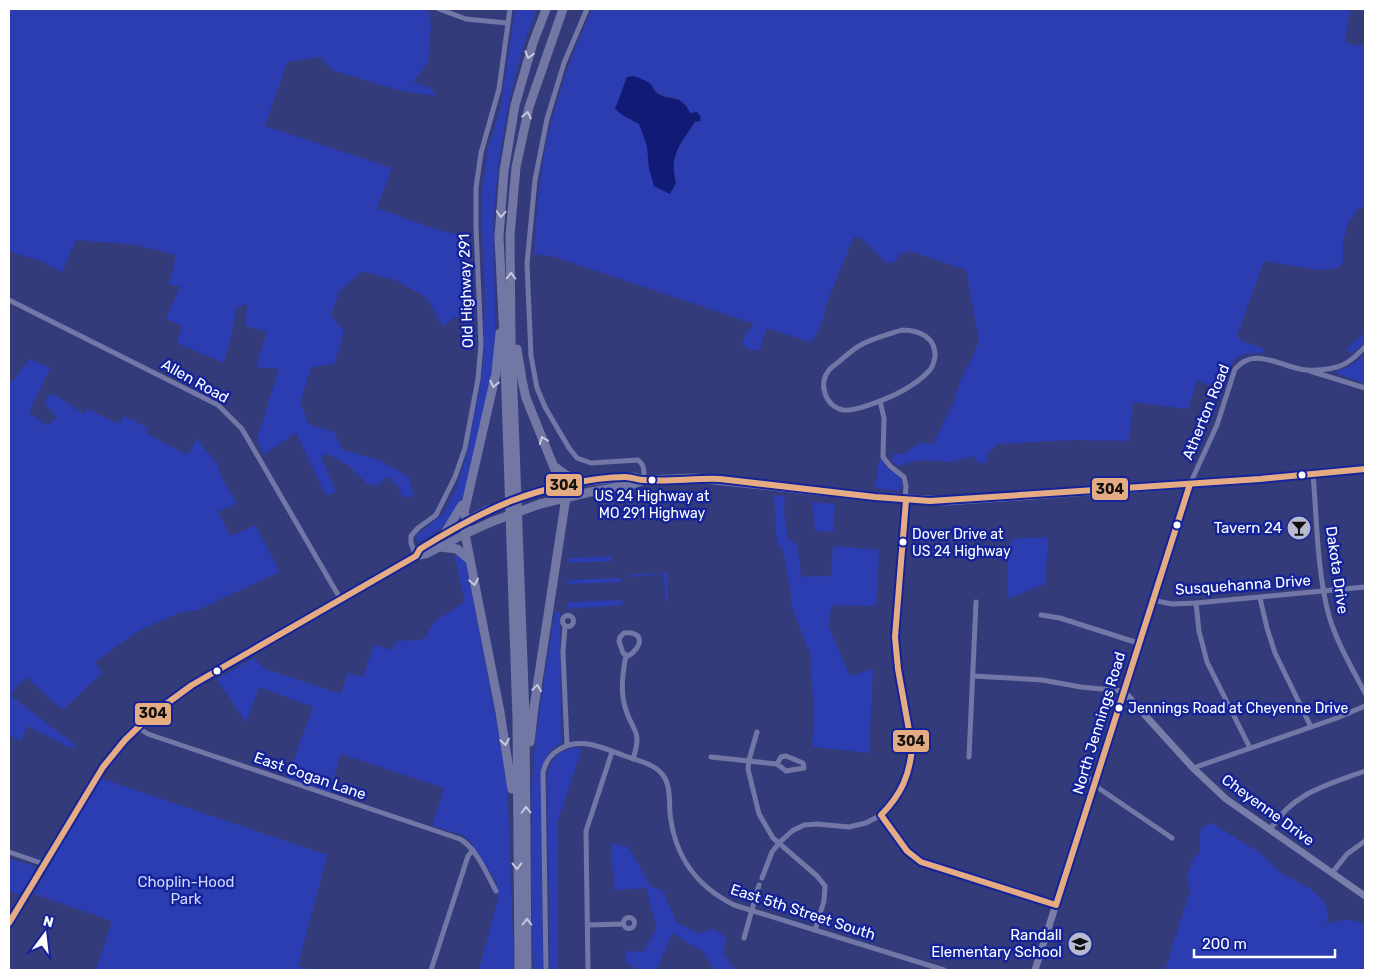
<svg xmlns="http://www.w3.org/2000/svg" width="1374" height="979" font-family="Rubik,sans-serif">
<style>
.green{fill:#2c3db1;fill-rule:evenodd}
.water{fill:#111b76}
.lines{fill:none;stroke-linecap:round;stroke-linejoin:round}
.street{stroke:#7377a6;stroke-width:5}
.secondary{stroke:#797da9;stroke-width:7}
.primary{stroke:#7076a4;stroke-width:8}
.highway{stroke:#7277a4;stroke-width:9}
.highway-bridge{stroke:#7277a4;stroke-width:9}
.bus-1-casing{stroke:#152399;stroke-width:10}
.bus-1{stroke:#e5ac83;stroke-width:6}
.oneway{stroke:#c7c9db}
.bus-dot{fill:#fff;stroke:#152399;stroke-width:2}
.labels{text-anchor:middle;stroke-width:5;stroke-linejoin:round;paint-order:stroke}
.bus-label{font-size:14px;fill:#fff;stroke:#152399;text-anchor:start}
.street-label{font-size:15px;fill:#fff;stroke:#152399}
.poi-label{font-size:15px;fill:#fff;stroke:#152399;text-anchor:end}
.park-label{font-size:15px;fill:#d1d6fd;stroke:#152399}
.line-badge{stroke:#152399;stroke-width:2}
.pale-badge-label{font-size:14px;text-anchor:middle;font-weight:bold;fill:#111}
</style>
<rect width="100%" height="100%" fill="#333b7b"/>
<g class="green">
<path d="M9,9H428L431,25L428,63L413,82L431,88L436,96L397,90L332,70L321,57L287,62L265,126L392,168L377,208L435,229L463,236L465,310L463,321L456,316L443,327L427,298L395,280L362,271L339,292L331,315L344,331L335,363L311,368L300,402L309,425L333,431L343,450L379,460L408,476L414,497H403L398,486L386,476L379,485L367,484C360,474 336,454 324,454L321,457L336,492L326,495L296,433L264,454L257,439L279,369L256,367L267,332L246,326L247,304L237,307L230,342L223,363L177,343L182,327L166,319L180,286L169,285L176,255L137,245L76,240L62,272L40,261L9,251Z"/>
<path d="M515,9H537C514,65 502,129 496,188C490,249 499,309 493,369C491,385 485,402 482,417C476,444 469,489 455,512C447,524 431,538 418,542L416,538L418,534L443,514L455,491L466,459L480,387L483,363L485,298L481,198L488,149L501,107Z"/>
<path d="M592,9H1350L1345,43L1365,46V207L1358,208L1347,225L1343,242V262L1337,268L1319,270L1264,261L1237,336L1242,341L1264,349L1262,353C1228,352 1235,363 1220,388L1197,381L1188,409L1133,402L1129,441L1072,440L999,444L987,453L988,462L978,463L973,456L950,462L919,460L898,466L892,460L894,453L905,454L918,443L933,444L954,402L961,379L973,356L979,340L966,270L910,251L899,255L894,263H887C877,255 870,245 859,237H854C845,258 836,279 828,300C823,315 822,331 810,342L767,328L759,351L749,349L742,344L746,334L754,324L552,256L534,254C536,227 537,200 541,173C549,118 569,60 592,9ZM649,83C658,95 663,97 678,98L690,113L700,121L695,122C680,144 669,155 676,183L649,168L647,146L639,124L624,116Z"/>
<path d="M1365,332V342L1352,353L1346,350Z"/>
<path d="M1365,355V383L1338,374L1337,371L1348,367Z"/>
<path d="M29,359L50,368L29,412L47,426L57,418L44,402L52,393L84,414L88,409L119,424L124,416L148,428L146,433L187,455L197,439L217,464L222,479L237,503L218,512L230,536L255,525L280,572L229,595L199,610L182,612L140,630L95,662L102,673L63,710L26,677L10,695L75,745L73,749L28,726L20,741L9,735V381L14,380Z"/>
<path d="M882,459L886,467L900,477L902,488L899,491L875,488L879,461Z"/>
<path d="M774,495L785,497L784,513L788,539L797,544L801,577L831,576L833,546L879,550L876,606L832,605L828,626L850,676L873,669L869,753L814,747L812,743L814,722L811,656L793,610L784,553L777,542Z"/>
<path d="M812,502L835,504L833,532L815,531Z"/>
<path d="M1048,537L1045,584L1007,599L1008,564L1011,539Z"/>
<path d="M454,554L464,559L467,567L507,778L514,970H479L498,898L497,883L471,842L463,835L432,826L444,788L341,754L329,792L287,778L313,707L259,687L246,723L217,679L254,658L265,669L341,694L348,673L363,677L374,645L392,650L397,641L423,640L435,621L465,602Z"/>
<path d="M611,556V561L569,563V558Z"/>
<path d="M668,573V602H665L664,574L632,577L628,575Z"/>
<path d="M621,578V582L566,584L569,580Z"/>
<path d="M622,600L623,605L567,609V602Z"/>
<path d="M555,611L560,612L561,743C548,750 544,759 541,773L543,970H533C532,903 529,836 533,769C537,716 547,663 555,611Z"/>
<path d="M572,748H582L558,821L557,970H550L547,778C549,762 556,752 572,748Z"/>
<path d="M97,777L327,855L298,966L312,970H96L112,921L34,894Z"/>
<path d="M1211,823L1260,853L1281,873L1309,888L1324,901L1328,915L1326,924C1341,920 1351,917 1365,925V970H1165L1190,891L1187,875L1194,858L1200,852V835L1203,827Z"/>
<path d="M611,843L628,847L651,887L662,890L677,923L698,933L714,929L726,937L723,952L734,970H714L704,952L672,933L657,970H640L625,962L626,951L643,952L657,928L646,888L614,890Z"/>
<path d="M9,858L33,866L35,870L20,895L9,891Z"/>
</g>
<path class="water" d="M634,76C638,78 646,80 649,83C653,85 653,90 657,93C670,103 681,92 690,113L697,112L701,117L700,121L695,122C680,144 669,155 676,183L670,194L654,186L649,168L647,146L639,124L624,116L615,109L627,77Z"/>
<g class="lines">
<g class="street">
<path d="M439,9L466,19L507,23"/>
<path d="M587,9L564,63L547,119L535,180L527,264L531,356L537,388L545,407L569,448L577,458L591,463L638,460C645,465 644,472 644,480"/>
<path d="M9,300L218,405L242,429L341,600"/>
<path d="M902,330C919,330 936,337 935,357C934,362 932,368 929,371C914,387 890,398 869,405C862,407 852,411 843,410C825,406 818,384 829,370C832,366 837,364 841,360C846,356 852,350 859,346C872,338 887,335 902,330Z"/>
<path d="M1310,371L1365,388"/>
<path d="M1313,474C1317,521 1317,571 1329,616C1337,643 1352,668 1365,693"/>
<path d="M1190,484L1217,425L1235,369C1255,345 1282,368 1306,370C1315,371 1329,369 1337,367C1348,364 1357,355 1365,347"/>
<path d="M416,556L411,543V536L418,528L436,515L455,477L465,448L478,379L481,344L476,227V188L481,153L499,89L510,9"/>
<path d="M1260,598L1267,628L1275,653L1311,727"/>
<path d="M1152,600L1172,604L1196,603L1365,587"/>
<path d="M1196,603L1199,631L1207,662L1250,748"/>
<path d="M1041,615L1060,618L1138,643"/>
<circle cx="568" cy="621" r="5.5"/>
<path d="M565,626L563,652L567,745"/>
<path d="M624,633C646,631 642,648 628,656L623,653L619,641L620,637Z"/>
<path d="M626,655C623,673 620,689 625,707C632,733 643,728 633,759"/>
<path d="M973,676L1042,680L1081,687L1123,691"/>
<path d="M137,727L148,734L460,839C477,849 486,873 496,891"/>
<path d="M757,732L749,760L748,769L759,814L773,838L817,876L825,886L824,901L815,930"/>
<path d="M786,756L803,763L804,768L786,771L777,764L781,757Z"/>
<path d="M711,757L777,764"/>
<path d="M969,757L976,602"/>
<path d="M1193,768L1337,718L1365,706"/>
<path d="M1088,777L1094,785L1172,838"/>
<path d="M881,815L907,851L921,862L1056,905"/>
<path d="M1270,830C1292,793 1327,785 1365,771"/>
<path d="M9,852L44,864"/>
<path d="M1332,873L1347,854L1365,841"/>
<path d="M762,878L772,852L779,843L792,831L804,825L817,824L849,827L866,823L881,815L893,804L902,792L909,773L912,747L898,669L895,637L906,486L904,477L890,466L883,457L884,418L880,401"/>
<circle cx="629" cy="923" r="5.5"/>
<path d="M588,925L623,924"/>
<path d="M744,938L759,885"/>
<path d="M431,970L468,856L473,850"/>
<path d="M546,970L543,772C545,764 549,756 557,751C578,735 603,748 625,756C637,760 654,764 662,774C671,784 669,801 670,814C675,857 696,886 734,905L944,970"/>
<path d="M588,970L586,831L612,752"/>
</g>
<g class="secondary">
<path d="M1123,691L1193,768L1226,799L1365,896"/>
<path d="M1035,970L1190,484"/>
</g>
<g class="primary">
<path d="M416,556L420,549L467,521"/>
<path d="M9,923L103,767L125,740L151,715L192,685L416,556L427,554L465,534"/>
</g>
<g class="highway">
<path d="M500,333L496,373L464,513L467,521L465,534L500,712L512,789"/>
<path d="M517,349L522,380L526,398L566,497L534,707L530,742"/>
<path d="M555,467L566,475L580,481"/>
<path d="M536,492L580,482L608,479L634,477L644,480L695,478L875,497L947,501L1260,479L1365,469"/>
<path d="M540,504L590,492L631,485L644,480"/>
<path d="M467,521L486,511"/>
<path d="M445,533L462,505"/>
<path d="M465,534L491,522"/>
<path d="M440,547L457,549L470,560"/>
<path d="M519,970L517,719L504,337L499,237L504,171L515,105L533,43L546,9"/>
<path d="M527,970L525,717L511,338L510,235L516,167L529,107L563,9"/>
</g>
<g class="highway-bridge">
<path d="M486,511L536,492"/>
<path d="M491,522L540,504"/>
</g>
<defs>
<g id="bus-1">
<path d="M906,500L895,637L898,669L912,747C910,775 901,795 881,815L907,851L921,862L1056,905L1190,484"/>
<path d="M9,923L103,767L125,740L151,715L192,685L416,556L420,549C449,531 479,514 511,501C542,489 591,477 625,477C632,477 638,480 644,480C669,482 695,478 720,479L875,497L930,501L1260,479L1365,469"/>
</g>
</defs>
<use href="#bus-1" class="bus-1-casing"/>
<use href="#bus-1" class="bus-1"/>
</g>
<defs><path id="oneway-chevron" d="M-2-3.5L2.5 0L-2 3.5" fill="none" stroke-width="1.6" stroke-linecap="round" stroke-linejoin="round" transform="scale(1.25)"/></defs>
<g class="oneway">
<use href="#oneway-chevron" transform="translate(529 55) rotate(106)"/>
<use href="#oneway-chevron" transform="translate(527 115) rotate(-78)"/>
<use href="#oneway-chevron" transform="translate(501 214) rotate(94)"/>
<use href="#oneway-chevron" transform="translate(511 276) rotate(-90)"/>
<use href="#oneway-chevron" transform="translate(494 384) rotate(103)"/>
<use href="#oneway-chevron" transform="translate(543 440) rotate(-112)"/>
<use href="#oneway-chevron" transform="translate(474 582) rotate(79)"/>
<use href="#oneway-chevron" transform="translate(537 688) rotate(-82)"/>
<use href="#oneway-chevron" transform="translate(505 742) rotate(81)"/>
<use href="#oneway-chevron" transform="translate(526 810) rotate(-91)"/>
<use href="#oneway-chevron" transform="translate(517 866) rotate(89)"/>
<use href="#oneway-chevron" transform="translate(527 922) rotate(-90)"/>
</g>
<defs>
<symbol id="bar-disc" viewBox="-11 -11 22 22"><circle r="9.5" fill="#b8bad1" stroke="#152399"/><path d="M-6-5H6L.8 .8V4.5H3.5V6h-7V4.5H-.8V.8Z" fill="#111"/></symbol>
<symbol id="school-disc" viewBox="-11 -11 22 22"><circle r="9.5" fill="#b8bad1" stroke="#152399"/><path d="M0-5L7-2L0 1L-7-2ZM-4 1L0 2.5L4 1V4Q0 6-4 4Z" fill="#111"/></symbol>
</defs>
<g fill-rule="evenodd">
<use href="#bar-disc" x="1285" y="514" width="28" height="28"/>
<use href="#school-disc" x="1066" y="930" width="28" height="28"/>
</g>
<g class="bus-dot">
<circle cx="1302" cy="475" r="4.5"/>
<circle cx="652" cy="480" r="4.5"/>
<circle cx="1177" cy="525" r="4.5"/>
<circle cx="903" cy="542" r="4.5"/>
<circle cx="217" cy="671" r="4.5"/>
<circle cx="1119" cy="708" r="4.5"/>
</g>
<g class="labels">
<g class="bus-label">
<text x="652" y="501" text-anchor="middle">US 24 Highway at<tspan x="652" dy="17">MO 291 Highway</tspan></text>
<text x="912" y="539">Dover Drive at<tspan x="912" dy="17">US 24 Highway</tspan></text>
<text x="1128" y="713">Jennings Road at Cheyenne Drive</text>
</g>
<g class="street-label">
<text transform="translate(466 291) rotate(-92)" y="5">Old Highway 291</text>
<text transform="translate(195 381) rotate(29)" y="5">Allen Road</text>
<text transform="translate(1206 412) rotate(-68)" y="5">Atherton Road</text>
<text transform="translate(1337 570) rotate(82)" y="5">Dakota Drive</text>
<text transform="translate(1243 585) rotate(-4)" y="5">Susquehanna Drive</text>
<text transform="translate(1099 723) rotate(-73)" y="5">North Jennings Road</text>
<text transform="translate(310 776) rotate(19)" y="5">East Cogan Lane</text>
<text transform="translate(1268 810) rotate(36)" y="5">Cheyenne Drive</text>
<text transform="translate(803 912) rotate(18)" y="5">East 5th Street South</text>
</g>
<g class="poi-label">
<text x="1282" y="533">Tavern 24</text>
<text x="1062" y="940">Randall<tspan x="1062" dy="17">Elementary School</tspan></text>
</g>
<g class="park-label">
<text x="186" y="887">Choplin-Hood<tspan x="186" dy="17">Park</tspan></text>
</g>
</g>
<g class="line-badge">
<rect x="545" y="473" width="38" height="24" rx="5" fill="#e5ac83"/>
<rect x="1091" y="477" width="38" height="24" rx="5" fill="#e5ac83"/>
<rect x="134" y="702" width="38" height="24" rx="5" fill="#e5ac83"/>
<rect x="892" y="729" width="38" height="24" rx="5" fill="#e5ac83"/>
</g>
<g class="pale-badge-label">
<text x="564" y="490">304</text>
<text x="1110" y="494">304</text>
<text x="153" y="718">304</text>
<text x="911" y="746">304</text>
</g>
<rect width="1374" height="979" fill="none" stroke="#ffffff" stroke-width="20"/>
<g transform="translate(45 934) rotate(15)" stroke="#152399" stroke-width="4" paint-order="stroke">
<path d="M0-4L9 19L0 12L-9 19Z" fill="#ffffff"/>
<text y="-8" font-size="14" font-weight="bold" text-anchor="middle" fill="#ffffff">N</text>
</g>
<path d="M1194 949v8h141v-8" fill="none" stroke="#ffffff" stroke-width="2.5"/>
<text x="1202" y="949" font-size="15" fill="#ffffff" stroke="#152399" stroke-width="4" paint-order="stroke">200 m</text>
</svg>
